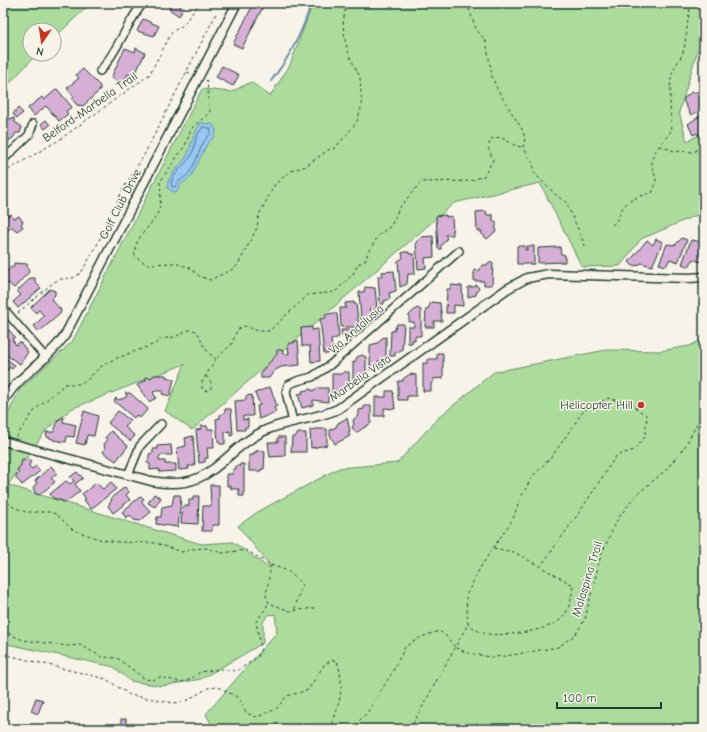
<svg xmlns="http://www.w3.org/2000/svg" width="707" height="732" font-family="'Comic Neue',sans-serif">
<style>
.green{fill:#acdc9c;stroke:#668c68}
.water{fill:#97c7f3;stroke:#6790a7}
.lines{fill:none;stroke-linecap:round;stroke-linejoin:round}
.shore{stroke:#4f7480;stroke-width:1}
.stream{stroke:#6790a7;stroke-width:2}
.building{fill:#d7afd6;stroke:#1f3d34}
.minor-casing{stroke:#1f3d34;stroke-width:10}
.tertiary-casing{stroke:#1f3d34;stroke-width:11}
.path{stroke:#1f3d34;stroke-width:1;stroke-dasharray:3 3;stroke-linecap:butt}
.minor{stroke:#f7f3e8;stroke-width:7}
.tertiary{stroke:#f7f3e8;stroke-width:8}
.poi-dot{fill:#c8321e;stroke:#f7f3e8;stroke-width:1.5}
.labels{text-anchor:middle;stroke-width:3;stroke-linejoin:round;paint-order:stroke}
.street-label{font-size:12px;fill:#1f3d34;stroke:#f7f3e8}
.poi-label{font-size:12px;fill:#1f3d34;stroke:#f7f3e8;text-anchor:end}
</style>
<rect width="100%" height="100%" fill="#f7f3e8"/>
<filter id="ink" filterUnits="userSpaceOnUse"><feTurbulence type="fractalNoise" baseFrequency=".025" numOctaves="2"/><feDisplacementMap in="SourceGraphic" scale="8" xChannelSelector="R" yChannelSelector="G"/><feConvolveMatrix kernelMatrix="1 2 1 2 8 2 1 2 1" color-interpolation-filters="sRGB"/></filter>
<g filter="url(#ink)">
<g class="green">
<path d="M3,3H91L54,38V30H30V54H37L3,90Z"/>
<path d="M313,3H704V29L679,112L687,141L704,133V212L641,239L620,266L582,267L540,183L454,203L192,430L165,411L185,364L71,409L46,430L8,485L201,544L233,542L269,568L268,563L238,526L259,511L339,468L397,463L439,417L494,372L606,350L659,351L690,346L704,338V729H214L206,714L277,632L275,614L268,615L263,622V643L201,679L162,686L130,681L114,667L3,643V424L20,389L72,342L202,89L231,92L251,82L270,96L290,65Z"/>
</g>
<path class="water" d="M201,123L212,124L216,130L215,136L207,144L191,177L180,185L178,191L174,192L167,188C168,172 183,166 188,153C193,140 192,136 201,123Z"/>
<g class="lines">
<path class="shore" d="M203,127L210,128L211,133C199,144 198,162 188,174C184,179 178,180 175,187H172C168,176 186,165 191,156C196,146 193,138 203,127Z"/>
<path class="stream" d="M271,81C289,58 303,32 311,3"/>
</g>
<g class="building">
<path d="M171,3H183L179,9L182,11L179,16L169,9Z"/>
<path d="M254,3H265L242,48L233,44Z"/>
<path d="M143,19L159,26L154,36L137,31Z"/>
<path d="M125,48L135,52L136,48L145,53L134,77L128,74L123,84L111,78Z"/>
<path d="M222,66L239,75L233,86L216,77Z"/>
<path d="M701,67H704V78L701,74Z"/>
<path d="M83,69L100,86V90L83,106L77,105L72,99L74,97L67,88L79,78L76,75Z"/>
<path d="M57,89L72,107L66,111L68,114L59,121L46,106L34,116L28,108L42,97L44,100Z"/>
<path d="M704,89V109L691,115L684,102V98L693,91L694,93Z"/>
<path d="M18,108L23,113L17,118L13,114Z"/>
<path d="M704,113V132L698,135L697,133L693,135L688,124Z"/>
<path d="M14,118L15,122L22,127L20,133H16L13,138L9,140L8,145L3,146V126L8,121L7,119Z"/>
<path d="M46,120L50,125L45,129L41,124Z"/>
<path d="M3,209L8,216L11,214L14,219L19,216L23,222L21,224L23,227L17,231L12,227L7,231L5,228L3,229Z"/>
<path d="M486,211L487,215H493V221H496V231L487,239L481,233L482,231H477L476,212Z"/>
<path d="M446,215V217L452,216L453,235H445L447,238L441,246V249H438L436,216Z"/>
<path d="M433,236L434,257L425,258L426,268L418,269L416,242L422,237Z"/>
<path d="M682,238L687,240L678,262L670,259L666,266L659,264L667,244L675,245Z"/>
<path d="M656,239L663,242L652,266L641,263L639,265L633,266L629,262L647,240L653,245Z"/>
<path d="M691,240L697,241L704,245V258L700,262L693,259L689,267L682,264Z"/>
<path d="M517,246H525V250H527V246H534V264H517Z"/>
<path d="M560,247L561,254L565,255V262L538,263V248Z"/>
<path d="M404,252H409V254H414L415,274H408L407,284L400,287L398,261L403,258L402,253Z"/>
<path d="M489,262L493,263L492,285H484V281H474V270L479,271L482,265H487Z"/>
<path d="M14,263L27,264L29,272L14,288L8,283L3,288V276L11,267H14Z"/>
<path d="M394,271L396,291L389,293L390,299L384,301V304H380L378,276H383L382,272Z"/>
<path d="M31,278H35V282L41,288L18,308L13,302L21,295L17,291Z"/>
<path d="M451,285L462,286L463,306L454,305V313H446L447,289H451Z"/>
<path d="M476,285L479,288L477,291L476,295L468,297V287H474Z"/>
<path d="M365,287L375,288L377,308L369,309L373,314L363,321L361,319L359,292H364Z"/>
<path d="M50,289L55,291V295L51,299L61,310L60,314L39,332L34,326L44,316L39,310L36,313L31,308L32,306Z"/>
<path d="M354,302V304H356L359,327H341L340,308H346L345,303Z"/>
<path d="M431,302L440,303L442,321H434V327H425L426,309H428Z"/>
<path d="M417,308L421,310V336H415V340H412V343H408V327H414V322H409V315Z"/>
<path d="M334,313L337,314L339,337L331,340L332,349H329L328,354H324L320,319L326,318L325,315L328,314Z"/>
<path d="M397,324H404L402,350H400V352H395V356H390L391,331H394Z"/>
<path d="M312,327V330L318,329L320,361L311,362L310,346H302L301,328Z"/>
<path d="M9,330L15,337L12,339L16,345L20,342L28,352L20,364L3,353V335Z"/>
<path d="M341,330H349L350,335L342,336Z"/>
<path d="M386,337V361H378V367H375V370H370V345L378,343L382,338Z"/>
<path d="M294,341H298L300,365L281,367L274,371L269,378H261V372L277,354V350H282L283,354H289L288,345L289,343H294Z"/>
<path d="M437,353H443V378L433,379V383H431V391H423V363H428V359H437Z"/>
<path d="M362,355L366,357V376H360V380H353V362H355L357,357Z"/>
<path d="M3,357L15,365L12,369L9,367L7,371L3,369Z"/>
<path d="M343,372H349V384L343,388V392H339V395H332V374H343Z"/>
<path d="M410,374L416,375V396H407V400H398V381H403V379Z"/>
<path d="M154,375H166V377L174,379L170,396L162,394L163,391H155L153,392L156,398L149,402L137,385L146,380V377L151,378Z"/>
<path d="M270,387L277,406L274,407L276,412L259,419L257,406L260,405L255,393Z"/>
<path d="M318,388H328V402L313,400V405L302,408L298,394L303,393L302,391L311,389L312,391Z"/>
<path d="M386,391H393L395,409L384,408V416H375V397H386Z"/>
<path d="M125,393H130L148,409L140,418L136,415L134,418L114,401L116,398L118,400L125,398L127,395Z"/>
<path d="M252,395L253,416H243V420L248,419V427H245V430H237L235,401L246,400V396Z"/>
<path d="M364,406H371V423L356,433L352,427L354,425L353,420L359,415V410L364,409Z"/>
<path d="M225,409H231L233,435L230,436V431L225,432V444H220L218,441L216,419L220,418V415L225,412Z"/>
<path d="M84,411L98,416L94,436L87,435L85,445L76,443Z"/>
<path d="M118,411L131,421L125,427L135,436L130,441L108,423Z"/>
<path d="M64,417L63,422L76,425L74,437L67,436L66,442L53,440V439L47,437L46,432H54L58,420Z"/>
<path d="M347,418L350,431L348,432L350,436L335,444L330,435V430L336,427L338,423Z"/>
<path d="M200,426H207L208,429H213L214,448H207L208,458H205V462L199,463L196,430L201,429Z"/>
<path d="M316,429H327V445L311,448L310,430Z"/>
<path d="M111,431L128,446L116,461L103,452L105,449L104,444L108,440L105,438Z"/>
<path d="M298,433H306V452H291L292,437H295Z"/>
<path d="M193,436L195,466H188L189,469L179,470L177,448L186,446L185,438Z"/>
<path d="M278,437H285V456L270,457L268,442H278Z"/>
<path d="M171,445L172,455H161L159,457V461H165V464H176V471L159,472V469L150,470V464L146,462L149,459V454L153,453V449H158L157,446Z"/>
<path d="M257,450L265,451L264,469H261V471H249V455H254V452H257Z"/>
<path d="M22,459L31,460L29,466L32,469L36,466L40,471L22,485L15,477L19,473L17,470L21,465Z"/>
<path d="M240,464H244V496H239V489H231V486H227V474H233V469H236V466H240Z"/>
<path d="M51,466L57,473L51,478L55,482L39,495L36,494L33,488L37,483L35,481Z"/>
<path d="M77,472L83,478L75,484L80,491L66,502L53,498L50,494L66,481L70,484L74,481L70,477Z"/>
<path d="M111,482L116,489L91,509L84,500L86,499L82,494L96,483L103,489Z"/>
<path d="M210,485H219V525H212V531H202L203,506H211Z"/>
<path d="M125,487L129,492L126,495L130,500L113,513L108,506L112,500L111,498Z"/>
<path d="M154,494L161,498L155,507L148,503Z"/>
<path d="M174,495H180L181,499L178,527L156,524L157,517H161L162,507L172,505Z"/>
<path d="M141,496L144,499L141,501L151,512L140,521L134,520L130,515L126,518L122,512Z"/>
<path d="M193,496H199L198,524L181,523L183,506H189V500H193Z"/>
<path d="M36,698L43,700L38,714L31,711Z"/>
<rect x="121" y="719" width="5" height="7"/>
</g>
<g class="lines">
<defs>
<g id="minor">
<path d="M100,71C118,51 126,24 143,3"/>
<path d="M3,160L29,135L33,124"/>
<path d="M3,308L46,358"/>
<path d="M293,422L286,392L288,385L297,381L312,377L330,365L459,251"/>
<path d="M128,475L140,446L161,424"/>
</g>
<g id="tertiary">
<path d="M3,402C18,375 48,361 65,335L237,3"/>
<path d="M3,441L151,481C213,493 220,452 264,431C287,420 314,420 338,409L507,289L527,278L549,274L689,278L704,277"/>
</g>
</defs>
<use href="#minor" class="minor-casing"/>
<use href="#tertiary" class="tertiary-casing"/>
<g class="path">
<path d="M467,3L476,29L486,41L492,76L497,89L522,129L525,138L523,147L533,163L535,174L557,196L566,202L586,248"/>
<path d="M187,72L192,74"/>
<path d="M206,80L207,81L210,112L191,129L186,144L160,182C161,194 162,207 155,218C146,231 133,240 135,257L147,264L174,263L189,267L199,276L210,280L235,268L240,261L257,228L259,215L275,184L291,171L306,166L328,150L335,148L353,127L357,121L362,105L360,77L350,57L345,41L343,24L346,3"/>
<path d="M660,146L674,151L695,152L704,138"/>
<path d="M3,173L59,140L149,75L172,32L183,25L200,3"/>
<path d="M612,225C620,220 619,210 626,204C632,198 643,195 652,193C661,175 652,177 652,162C652,150 667,139 672,129C670,117 669,86 672,74C674,66 681,59 683,52C688,35 686,19 692,3"/>
<path d="M18,313L54,282L61,279L73,278L81,273L97,245L123,189L143,157L216,14"/>
<path d="M3,326L7,323"/>
<path d="M206,376L211,383V388L207,391L202,389V382L216,359L232,344L237,330L244,326L258,331H269L308,295L335,292L353,274L358,264L366,260L368,252L380,234L391,226L399,208L421,182L470,181L484,176L493,160L488,147L491,139L500,137L516,146L523,147"/>
<path d="M16,437L35,410L65,384H78L86,381L99,368L112,360L155,344L160,339L175,337L189,330L197,331C203,343 204,351 216,359"/>
<path d="M3,461L6,451"/>
<path d="M3,498L13,507L26,512H49L56,514L73,530L102,540L119,542L156,543L182,552L193,549L206,548L222,553L246,550L271,565L288,571L302,584L294,611"/>
<path d="M493,548L513,519L519,501L532,477L553,455L584,410L608,398L632,405L647,416L645,437L634,450L616,456L581,510L540,567"/>
<path d="M271,565L266,596L269,603L290,611L315,608"/>
<path d="M3,631L23,640L68,646L80,645L102,657L117,658L145,679L153,680L160,677L181,682L191,679L200,672L220,669L237,671L258,657L261,647L256,622L269,603"/>
<path d="M456,648L468,653L491,657L506,656L558,647L575,635L585,619L601,555L617,520L635,496L666,470L686,445L704,410"/>
<path d="M3,654L106,679L130,695L174,703L186,701L208,688L218,687L239,698L246,713L257,717L276,709L287,696L308,690L324,665L332,660L337,661C345,685 340,702 332,725L333,729"/>
<path d="M351,729L367,713L392,673L405,647L421,637L439,631L445,635L455,647"/>
<path d="M410,729L468,624L466,596L480,568L493,548L514,552L573,585C572,597 570,610 561,619C550,631 496,639 481,632C476,631 472,626 468,624"/>
</g>
<use href="#minor" class="minor"/>
<use href="#tertiary" class="tertiary"/>
</g>
</g>
<circle class="poi-dot" cx="641" cy="405" r="4"/>
<g class="labels">
<g class="street-label">
<text transform="translate(90 107) rotate(-35)" y="4">Belford-Marbella Trail</text>
<text transform="translate(120 204) rotate(-63)" y="4">Golf Club Drive</text>
<text transform="translate(356 329) rotate(-41)" y="4">Via Andalusia</text>
<text transform="translate(360 378) rotate(-35)" y="4">Marbella Vista</text>
<text transform="translate(587 579) rotate(-73)" y="4">Malaspina Trail</text>
</g>
<g class="poi-label">
<text x="633" y="409">Helicopter Hill</text>
</g>
</g>
<rect width="707" height="732" fill="none" stroke="#f7f3e8" stroke-width="16"/>
<rect x="8" y="8" width="691" height="716" fill="none" stroke="#1f3d34" stroke-width="1.5" filter="url(#ink)"/>
<g transform="translate(42 42) rotate(193)"><circle r="19" fill="#f7f3e8" stroke="#a1aaa0"/>
<path d="M0-3L7 15L0 10L-7 15Z" fill="#c8321e"/>
<text y="-6" font-size="11" font-weight="bold" text-anchor="middle" fill="#1f3d34">N</text>
</g>
<path d="M557 702v6h104v-6" fill="none" stroke="#1f3d34" stroke-width="2"/>
<text x="563" y="702" font-size="12" fill="#1f3d34" stroke="#f7f3e8" stroke-width="3" paint-order="stroke">100 m</text>
</svg>
